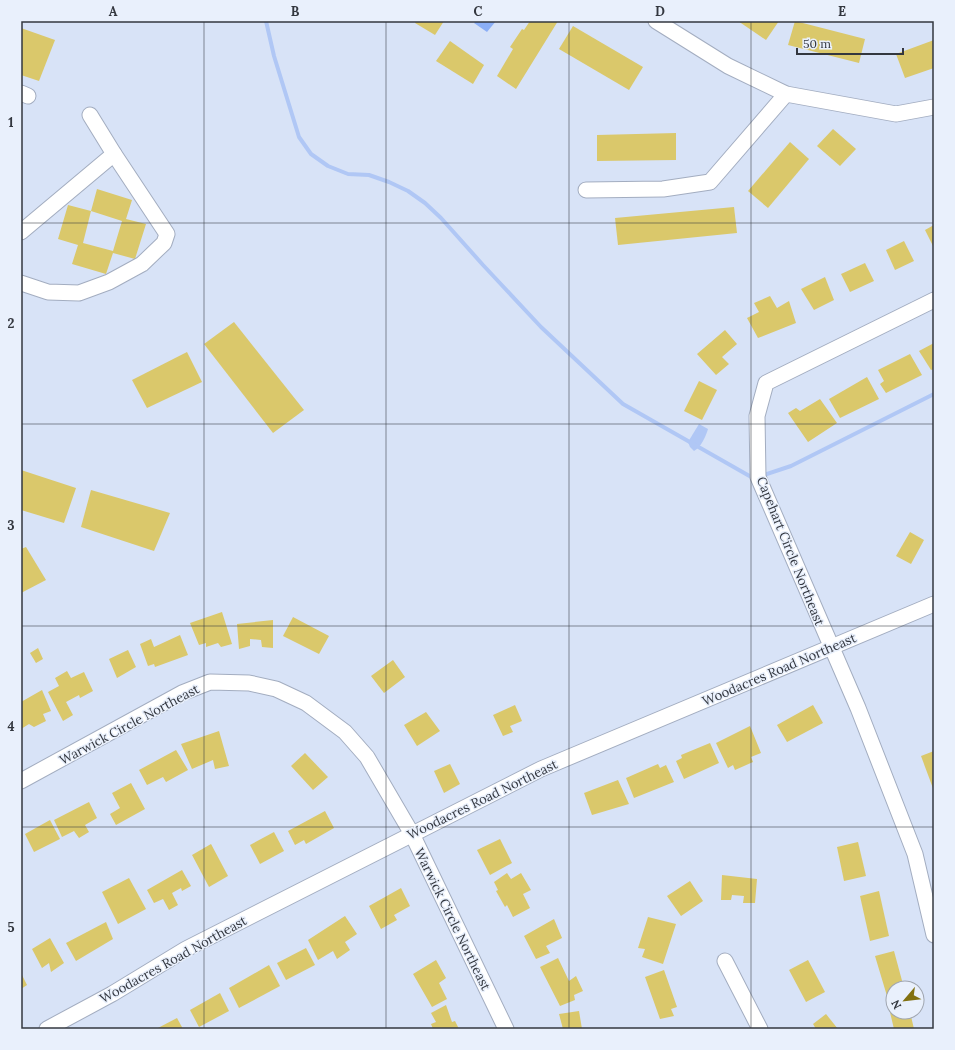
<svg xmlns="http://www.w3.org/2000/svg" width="955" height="1050" font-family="Lora,serif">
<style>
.green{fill:#8baff7}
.water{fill:#b0c7f5}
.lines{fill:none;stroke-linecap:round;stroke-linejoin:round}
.stream{stroke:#b0c7f5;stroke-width:4}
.building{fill:#dac86b}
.minor-casing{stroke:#a3adc0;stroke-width:17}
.minor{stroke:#fff;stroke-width:15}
.grid{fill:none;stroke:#33373f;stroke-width:1;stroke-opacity:0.55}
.labels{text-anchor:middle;stroke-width:3;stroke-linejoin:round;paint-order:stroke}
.street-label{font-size:13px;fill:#33373f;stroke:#e9f0fc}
.neatline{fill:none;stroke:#33373f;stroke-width:1.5}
.grid-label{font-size:13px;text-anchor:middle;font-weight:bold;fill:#33373f}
</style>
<rect width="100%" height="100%" fill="#d8e3f7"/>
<path class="green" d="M476,21H496L487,32L474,23Z"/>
<path class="water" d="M699,424L708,429C706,436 701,447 694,451L690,447L688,442Z"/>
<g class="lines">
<g class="stream">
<path d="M266,21L274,56L299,137L311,154L328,166L348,174L369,175L389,182L408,191L425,203L441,218L483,265L541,327L623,404L753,478H755"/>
<path d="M761,476L791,466L934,394"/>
</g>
</g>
<g class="building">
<path d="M416,21H444L435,35L415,23Z"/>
<path d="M530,21H558L516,89L497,76L513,49L510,47L522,29L524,30Z"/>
<path d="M738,21H779L766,40Z"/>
<path d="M795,21L865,39L859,63L788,45Z"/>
<path d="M573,26L643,67L629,90L559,49Z"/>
<path d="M21,28L55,40L39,81L21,75Z"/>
<path d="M934,40V68L905,78L896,54Z"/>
<path d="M450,41L484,65L473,84L436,61Z"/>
<path d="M833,129L856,149L840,166L817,146Z"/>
<path d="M676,133V160L597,161V135Z"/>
<path d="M790,142L809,159L768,208L748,191Z"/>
<path d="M97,189L132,200L126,219L146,224L135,259L113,253L106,274L72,264L78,245L58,239L68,205L91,211L83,243L113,251L122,221L91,211Z"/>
<path d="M734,207L737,233L618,245L615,218Z"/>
<path d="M934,225V248L925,230Z"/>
<path d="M904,241L914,261L895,270L886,250Z"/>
<path d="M865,263L874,281L850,292L841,274Z"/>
<path d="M825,277L834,300L814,310L801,289Z"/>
<path d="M770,296L777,308L789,301L796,323L758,338L747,318L759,312L754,303Z"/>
<path d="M234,322L304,410L273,433L204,344Z"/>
<path d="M725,330L737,344L722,357L729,364L716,375L697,354Z"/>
<path d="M934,343V369L931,370L919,351Z"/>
<path d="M187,352L202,382L147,408L132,380Z"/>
<path d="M910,354L922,375L886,393L880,384L884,381L878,370Z"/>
<path d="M867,377L879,399L840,418L829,399Z"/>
<path d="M699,381L717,390L702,420L684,411Z"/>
<path d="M820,399L837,423L808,442L788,413L796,408L800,411Z"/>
<path d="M21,470L76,488L64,523L21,510Z"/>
<path d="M91,490L170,513L154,551L81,527Z"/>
<path d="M910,532L924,540L911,564L896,556Z"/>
<path d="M26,547L46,580L21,593V549Z"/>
<path d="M222,612L232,644L221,647L218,643L206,647V643L199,645L190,623Z"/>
<path d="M293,617L329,636L319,654L283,636Z"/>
<path d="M273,620V648L262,647L261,640L250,639V646L239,649L237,624Z"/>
<path d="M180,635L188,655L155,667L154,664L148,666L140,644L151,639L154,647Z"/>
<path d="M38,648L43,659L36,663L30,653Z"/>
<path d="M128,650L136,667L117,678L109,659Z"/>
<path d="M393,660L405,677L384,693L371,676Z"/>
<path d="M67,671L71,678L84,672L93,691L80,698L79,695L66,702L73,715L63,721L48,692L59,686L55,678Z"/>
<path d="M42,690L51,711L43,714L46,721L34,727L29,724L21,729V702Z"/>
<path d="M515,705L522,721L510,726L513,732L503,736L493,715Z"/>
<path d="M813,705L823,723L787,742L777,725Z"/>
<path d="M426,712L440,731L417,746L404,725Z"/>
<path d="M750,726L761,753L751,757L753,762L735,770L733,765L728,768L716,743Z"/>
<path d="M219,731L229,766L215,769L213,760L192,769L181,744Z"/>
<path d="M710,743L719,763L684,779L676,761L682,758L681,755Z"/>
<path d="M176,750L188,770L166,782L163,777L147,785L139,770Z"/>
<path d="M934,751V791L921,756Z"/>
<path d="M305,753L328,777L313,790L291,766Z"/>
<path d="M450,764L460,784L444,793L434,771Z"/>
<path d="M658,764L660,768L666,765L674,782L634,798L626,778Z"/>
<path d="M618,780L629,804L592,815L584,793Z"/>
<path d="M131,783L145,809L116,825L110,814L120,808L112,793Z"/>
<path d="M89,802L97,818L85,825L89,832L79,838L74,831L62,837L54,820Z"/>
<path d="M325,811L334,828L306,844L304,840L295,845L288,831Z"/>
<path d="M50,820L60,839L34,852L25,834Z"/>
<path d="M274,832L284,851L260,864L250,845Z"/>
<path d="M500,839L512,863L490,875L477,850Z"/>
<path d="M858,842L866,876L844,881L837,847Z"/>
<path d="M211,844L228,876L209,887L192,855Z"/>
<path d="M182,870L191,886L182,891L181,888L172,893L178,905L169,910L163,899L154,903L147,890Z"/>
<path d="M507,873L511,879L521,873L531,890L523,894L530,908L513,917L507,905L505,907L496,891L498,890L494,882Z"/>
<path d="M722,875L757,879L755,903H743L744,896L732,895L731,900H721Z"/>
<path d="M129,878L146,909L118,924L102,892Z"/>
<path d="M690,881L703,901L681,916L667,896Z"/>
<path d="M401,888L410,906L394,915L397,920L381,929L369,906Z"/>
<path d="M879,891L889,936L870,941L860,896Z"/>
<path d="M345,916L357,934L345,942L350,950L337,959L333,951L318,960L308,940Z"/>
<path d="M648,917L676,924L663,964L642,957L645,949L638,948Z"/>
<path d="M554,919L562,938L546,946L550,953L536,959L524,936Z"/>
<path d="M106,922L113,939L76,961L66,943Z"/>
<path d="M50,938L64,963L51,972L49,963L42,968L32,949Z"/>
<path d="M306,948L315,965L286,980L277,963Z"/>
<path d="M894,951L904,988H893V994L887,996L875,956Z"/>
<path d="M558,958L569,981L576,976L583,991L574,995L575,1000L560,1006L540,967Z"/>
<path d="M436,960L446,978L439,983L447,999L432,1007L413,974Z"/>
<path d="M808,960L825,992L806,1002L789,970Z"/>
<path d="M269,965L280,986L239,1008L229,988Z"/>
<path d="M664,970L677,1007L671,1009L674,1016L660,1019L645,977Z"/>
<path d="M21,973L27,985L21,989Z"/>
<path d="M220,993L229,1011L199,1027L190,1010Z"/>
<path d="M893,1003V1012H910L914,1029H894L888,1004Z"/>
<path d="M446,1005L452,1022L455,1021L459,1029H433L431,1024L436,1022L431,1013Z"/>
<path d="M579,1011L582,1029H563L559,1014Z"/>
<path d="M826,1014L838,1029H816L813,1024Z"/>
<path d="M177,1018L183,1029H156Z"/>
</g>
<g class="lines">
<defs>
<g id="minor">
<path d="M656,21L728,66L786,94L896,114L934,107"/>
<path d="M21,93L28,96"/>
<path d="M586,190L663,189L710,182L786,94"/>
<path d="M21,232L114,154"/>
<path d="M21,283L48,292L79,293L109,282L142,264L164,243L167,234L114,154L90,115"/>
<path d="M934,300L766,383L757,416L758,477L858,708L915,854L934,935"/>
<path d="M21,781L182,693L210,682L249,683L276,689L306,703L345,732L367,757L412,834L506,1029"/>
<path d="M725,961L760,1029"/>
<path d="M47,1029L112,994L186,949L541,769L934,604"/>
</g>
</defs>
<use href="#minor" class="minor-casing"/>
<use href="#minor" class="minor"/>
</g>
<path class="grid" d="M204,21V1029M386,21V1029M569,21V1029M751,21V1029M21,223H934M21,424H934M21,626H934M21,827H934"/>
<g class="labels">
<g class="street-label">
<text transform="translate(791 551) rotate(68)" y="5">Capehart Circle Northeast</text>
<text transform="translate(779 669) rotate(-23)" y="5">Woodacres Road Northeast</text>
<text transform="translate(129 724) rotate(-28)" y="5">Warwick Circle Northeast</text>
<text transform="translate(482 799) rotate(-26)" y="5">Woodacres Road Northeast</text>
<text transform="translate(453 919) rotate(64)" y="5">Warwick Circle Northeast</text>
<text transform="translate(173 959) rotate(-29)" y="5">Woodacres Road Northeast</text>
</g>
</g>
<rect width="955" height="1050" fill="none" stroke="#e9f0fc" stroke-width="44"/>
<g transform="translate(905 1000) rotate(242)"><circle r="19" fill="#e9f0fc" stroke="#a0a6b0"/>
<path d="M0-3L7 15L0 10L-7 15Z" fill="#827111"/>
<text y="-6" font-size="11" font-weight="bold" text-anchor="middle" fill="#33373f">N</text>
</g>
<path d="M797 48v6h106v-6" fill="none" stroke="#33373f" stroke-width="2"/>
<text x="803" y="48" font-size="12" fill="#33373f" stroke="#e9f0fc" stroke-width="3" paint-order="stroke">50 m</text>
<rect x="22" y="22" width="911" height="1006" class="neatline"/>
<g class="grid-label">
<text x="113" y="16">A</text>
<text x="295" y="16">B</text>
<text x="478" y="16">C</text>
<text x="660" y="16">D</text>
<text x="842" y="16">E</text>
<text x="11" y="127">1</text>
<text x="11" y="328">2</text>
<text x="11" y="530">3</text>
<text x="11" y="731">4</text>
<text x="11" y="932">5</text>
</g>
</svg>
